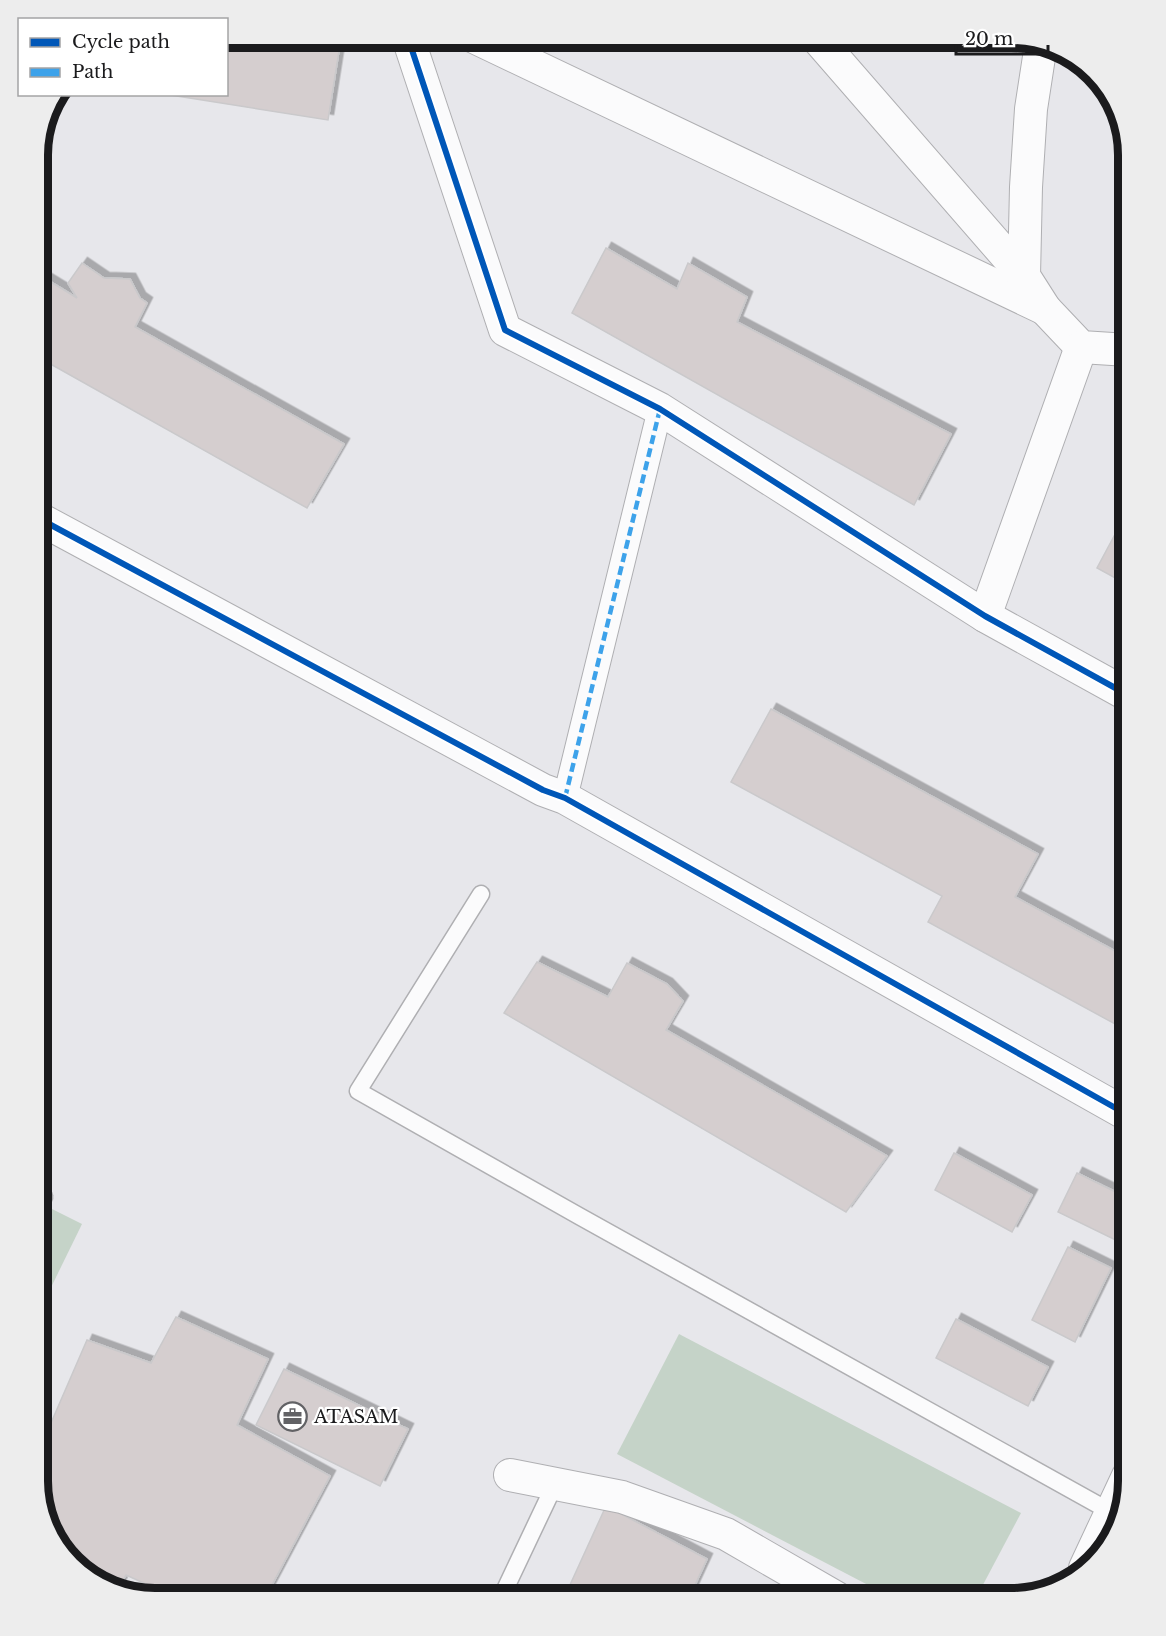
<svg xmlns="http://www.w3.org/2000/svg" width="1166" height="1636" font-family="'Libre Baskerville',serif">
<style>
.green{fill:#c5d3c8}
.building{fill:#d5cecf;stroke:#cac9cb;stroke-width:1.5;filter:url(#shadow)}
.lines{fill:none;stroke-linecap:round;stroke-linejoin:round}
.service-casing{stroke:#afafb2;stroke-width:19}
.pedestrian-casing{stroke:#afafb2;stroke-width:26}
.minor-casing{stroke:#afafb2;stroke-width:34}
.service{stroke:#fbfbfc;stroke-width:16}
.pedestrian{stroke:#fbfbfc;stroke-width:24}
.minor{stroke:#fbfbfc;stroke-width:32}
.quiet{stroke:#3da2ea;stroke-width:4.5;stroke-dasharray:9 4.5;stroke-linecap:butt}
.cycleway-casing{stroke:#fff;stroke-width:10}
.cycleway{stroke:#0057b8;stroke-width:6}
.labels{text-anchor:middle;stroke-width:4.5;stroke-linejoin:round;paint-order:stroke}
.poi-label{font-size:18px;fill:#1b1b1d;stroke:#fff;text-anchor:start}
.rim{fill:none;stroke:#1b1b1d;stroke-width:8}
</style>
<defs>
<filter id="shadow"><feDropShadow dx="5.5" dy="-5.5" stdDeviation="0" flood-color="#0004"/></filter>
</defs>
<rect width="100%" height="100%" fill="#e7e7eb"/>
<g class="green">
<path d="M38,1202L82,1224L38,1314Z"/>
<path d="M679,1334L1021,1513L976,1598H893L617,1454Z"/>
</g>
<g class="building">
<path d="M226,38H341L328,120L164,94H226Z"/>
<path d="M606,248L677,289L688,263L747,297L737,322L951,434L914,505L572,313Z"/>
<path d="M82,263L104,278L130,279L140,298L147,303L135,327L344,444L307,508L38,357V274L77,298L68,283Z"/>
<path d="M1128,510V585L1097,568Z"/>
<path d="M771,709L1038,854L1015,897L1128,958V1031L928,922L942,896L731,782Z"/>
<path d="M537,962L608,997L627,963L667,984L683,1001L666,1030L887,1156L846,1212L504,1013Z"/>
<path d="M954,1153L1032,1195L1012,1232L935,1190Z"/>
<path d="M1077,1173L1128,1198V1246L1058,1212Z"/>
<path d="M1068,1247L1111,1268L1075,1342L1032,1320Z"/>
<path d="M176,1317L268,1359L237,1425L330,1476L265,1598H177L126,1575L118,1589L108,1586L91,1578L53,1540L38,1481V1453L87,1340L151,1363Z"/>
<path d="M956,1319L1048,1367L1028,1406L936,1358Z"/>
<path d="M284,1369L408,1429L380,1486L256,1425Z"/>
<path d="M606,1506L707,1559L689,1598H564Z"/>
</g>
<g class="lines">
<defs>
<g id="service">
<path d="M481,894L358,1091L579,1216L1111,1512"/>
<path d="M38,1193L44,1197"/>
<path d="M501,1598L555,1484"/>
</g>
<path id="pedestrian" d="M565,798L660,409"/>
<g id="minor">
<path d="M408,38L505,330L660,409L985,616L1128,695"/>
<path d="M476,38L1045,309"/>
<path d="M817,38L1024,276"/>
<path d="M1041,44L1031,109L1026,187L1024,276L1045,309L1081,347L1128,350"/>
<path d="M38,518L543,790L565,798L1128,1115"/>
<path d="M985,616L1081,347"/>
<path d="M510,1475L622,1497L726,1534L837,1598"/>
<path d="M1085,1568L1128,1476"/>
</g>
</defs>
<use href="#service" class="service-casing"/>
<use href="#pedestrian" class="pedestrian-casing"/>
<use href="#minor" class="minor-casing"/>
<use href="#service" class="service"/>
<use href="#pedestrian" class="pedestrian"/>
<use href="#minor" class="minor"/>
<path class="quiet" d="M565,798L660,409"/>
<defs>
<g id="cycleway">
<path d="M408,38L505,330L660,409L985,616L1128,695"/>
<path d="M38,518L543,790L565,798L1128,1115"/>
</g>
</defs>
<use href="#cycleway" class="cycleway-casing"/>
<use href="#cycleway" class="cycleway"/>
</g>
<defs>
<symbol id="office-ring" viewBox="-11 -11 22 22"><circle r="9.5" fill="#fff" stroke="#626265" stroke-width="1.5"/><path d="M-6-3h4V-5.5h4V-3h4V5H-6ZM-1-4.5V-3h2v-1.5ZM-6 0V1H6V0Z" fill="#626265"/></symbol>
</defs>
<g fill-rule="evenodd">
<use href="#office-ring" x="276" y="1400" width="33" height="33"/>
</g>
<g class="labels">
<g class="poi-label">
<text x="314" y="1423">ATASAM</text>
</g>
</g>
<path d="M0 0H1166V1636H0ZM155 48H1011A107 107 0 0 1 1118 155V1481A107 107 0 0 1 1011 1588H155A107 107 0 0 1 48 1481V155A107 107 0 0 1 155 48Z" fill="#ededed" fill-rule="evenodd"/>
<path class="rim" d="M155 48H1011A107 107 0 0 1 1118 155V1481A107 107 0 0 1 1011 1588H155A107 107 0 0 1 48 1481V155A107 107 0 0 1 155 48Z"/>
<rect x="18" y="18" width="210" height="78" fill="#ffffff" stroke="#a4a4a5" stroke-width="1.5"/>
<rect x="30" y="38" width="30" height="9" fill="#0057b8" stroke="#a4a4a5" stroke-width="1.5"/>
<text x="72" y="48" font-size="18" fill="#1b1b1d">Cycle path</text>
<rect x="30" y="68" width="30" height="9" fill="#3da2ea" stroke="#a4a4a5" stroke-width="1.5"/>
<text x="72" y="78" font-size="18" fill="#1b1b1d">Path</text>
<path d="M956 45v9h92v-9" fill="none" stroke="#1b1b1d" stroke-width="3"/>
<text x="965" y="45" font-size="18" fill="#1b1b1d" stroke="#ffffff" stroke-width="4.5" paint-order="stroke">20 m</text>
</svg>
